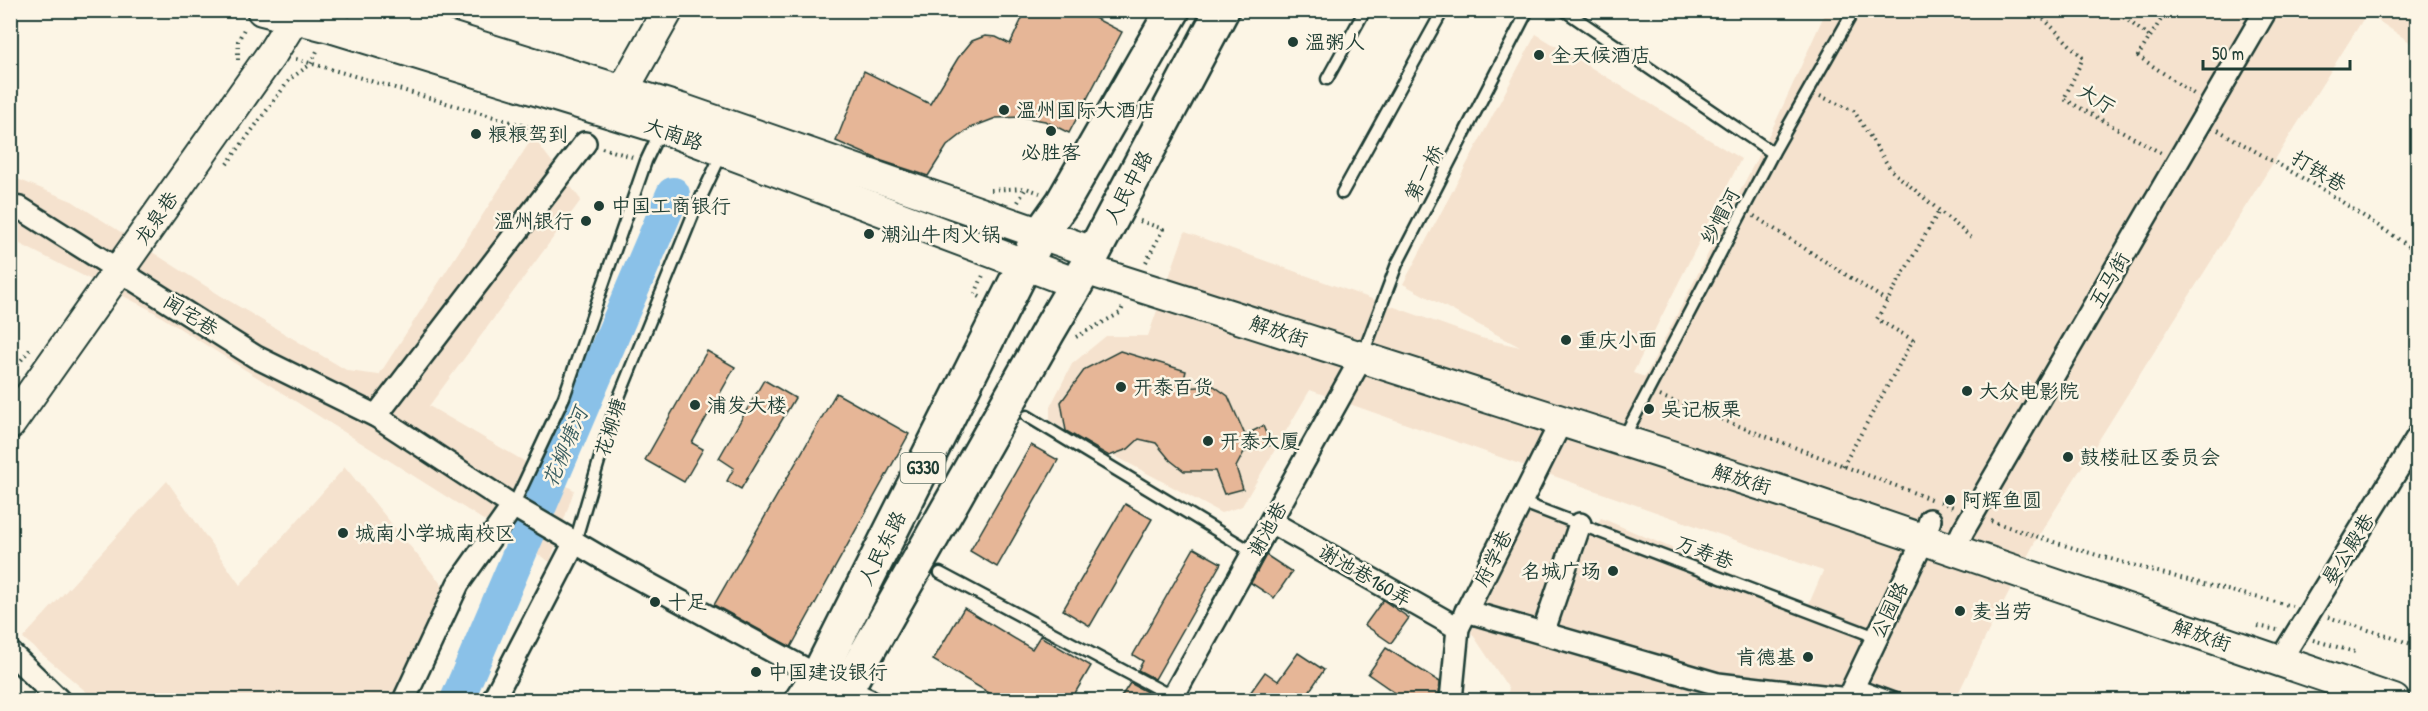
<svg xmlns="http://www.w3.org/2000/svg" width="2428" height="711" font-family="'Patrick Hand','LXGW WenKai TC',sans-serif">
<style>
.built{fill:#f5e2ce}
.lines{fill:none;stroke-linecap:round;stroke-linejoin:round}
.river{stroke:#8ac1e8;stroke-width:34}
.building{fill:#e6b697;stroke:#1f3d34;stroke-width:1.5}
.lane-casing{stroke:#1f3d34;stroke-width:15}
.street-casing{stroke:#1f3d34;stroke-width:26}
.secondary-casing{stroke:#1f3d34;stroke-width:34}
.highway-casing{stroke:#1f3d34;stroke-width:38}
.path{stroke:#1f3d34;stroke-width:4;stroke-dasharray:1.5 4.5;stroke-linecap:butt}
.lane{stroke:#fcf5e5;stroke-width:10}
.street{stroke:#fcf5e5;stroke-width:21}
.secondary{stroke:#fcf5e5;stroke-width:30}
.highway{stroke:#fcf5e5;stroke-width:33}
.poi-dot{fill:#1f3d34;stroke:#fcf5e5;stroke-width:2}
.labels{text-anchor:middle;stroke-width:5;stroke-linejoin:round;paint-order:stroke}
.shield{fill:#fcf5e5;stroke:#617469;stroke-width:1.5}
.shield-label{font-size:18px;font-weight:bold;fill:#1f3d34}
.poi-label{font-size:20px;fill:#1f3d34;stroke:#fcf5e5;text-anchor:start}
.street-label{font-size:20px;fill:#1f3d34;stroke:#fcf5e5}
.water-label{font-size:21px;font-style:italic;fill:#3a5e61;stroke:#fcf5e5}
</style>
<rect width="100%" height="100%" fill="#fcf5e5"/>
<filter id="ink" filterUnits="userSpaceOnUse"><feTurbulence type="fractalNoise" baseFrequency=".0167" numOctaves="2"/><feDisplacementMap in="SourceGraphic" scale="12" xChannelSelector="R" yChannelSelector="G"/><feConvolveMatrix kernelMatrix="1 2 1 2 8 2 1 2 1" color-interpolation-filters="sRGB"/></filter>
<g filter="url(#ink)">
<g class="built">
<path d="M1826,11H2417V47L2367,13L2036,540L1989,630L1955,700H1504L1509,689L1471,632L1529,511L1591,536L1601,518L1808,606L1823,571L1310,390L1242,506L1221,513L1050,421V407L1072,364L1106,336H1148L1185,232L1481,338L1520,347L1403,284L1536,34L1741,159L1633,373L1645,377L1777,119Z"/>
<path d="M533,137L581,200L429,406L574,490L550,562L149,309L20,244L11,242L10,176L72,201L226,299L348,371L379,375Z"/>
<path d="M345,467L460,607L390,700H96L23,638L167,481L240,585Z"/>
</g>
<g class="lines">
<path class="river" d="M457,700L673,194"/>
</g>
<g class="building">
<path d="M1026,10H1079L1122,32L1069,133L1045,121L1022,117L996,118L970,128L947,146L928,176L882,161L836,141L864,71L930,104L958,58L972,41L985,36L996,37L1010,44Z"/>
<path d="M707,351L735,367L692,443L703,449L684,482L645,460Z"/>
<path d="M1120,351L1186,371L1182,388L1214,386L1228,396L1245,435L1263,426L1271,445L1244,452L1236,467L1243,489L1224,494L1215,471H1184L1170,460L1156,443L1139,439L1128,449L1109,456L1066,431L1061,402L1085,369Z"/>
<path d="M764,380L795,398L741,489L727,481L734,468L719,458Z"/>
<path d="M836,393L909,434L791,647L714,605Z"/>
<path d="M1031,445L1058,460L997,567L970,551Z"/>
<path d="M1125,504L1152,519L1090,626L1063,610Z"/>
<path d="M1194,548L1221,563L1155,679L1138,670L1143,661L1133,655Z"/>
<path d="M1266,555L1292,572L1274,598L1251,583Z"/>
<path d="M1383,600L1409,618L1391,643L1365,625Z"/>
<path d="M964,608L1032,649L1040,636L1091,666L1071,700H1001L933,660Z"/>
<path d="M1386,648L1440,682L1439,694L1434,700H1394L1398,695L1368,674Z"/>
<path d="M1298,653L1324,670L1306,696L1299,691L1293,700H1245L1265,672L1278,681Z"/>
<path d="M1130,683L1147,692L1142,700H1119Z"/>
</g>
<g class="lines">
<defs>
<g id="lane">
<path d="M1564,10L1773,153"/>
<path d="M1327,79L1365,10"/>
<path d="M1342,193L1443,10"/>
<path d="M1363,354L1397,264L1528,10"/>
<path d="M1027,416L1254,553"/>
<path d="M1623,439L1773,153L1854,10"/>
<path d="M1521,502L1876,637"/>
<path d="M513,506L564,397L646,161L661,129"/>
<path d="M575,542L615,407L695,210L722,153"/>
<path d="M940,573L1173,697"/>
<path d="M1854,684L1898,700"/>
</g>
<g id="street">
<path d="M10,206L20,208L256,357L376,416L513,506L612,564L818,676L869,700"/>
<path d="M376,416L585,143"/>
<path d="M1271,522L1458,628"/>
<path d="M1954,550L1963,531L2266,10"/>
<path d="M1466,611L1718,684L1848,699"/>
<path d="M1543,633L1580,524"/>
<path d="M10,652L59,700"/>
<path d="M2279,662L2418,436"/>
<path d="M404,700L458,584L513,506"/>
<path d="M493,700L575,542"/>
<path d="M1171,700L1362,357"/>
<path d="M1451,700L1458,628L1561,422"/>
<path d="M1847,700L1923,541L1930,520"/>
</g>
<g id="secondary">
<path d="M262,10L330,27L673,132L1077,284"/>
<path d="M363,10L681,109L1093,252"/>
<path d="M622,92L668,10"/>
<path d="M1085,269L1787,493L2394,700"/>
<path d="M10,424L273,52L299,10"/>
</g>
<g id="highway">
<path d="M802,700L818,676L1025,264L1041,233L1063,202L1173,10"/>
<path d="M840,700L1048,332L1085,269L1222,10"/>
</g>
</defs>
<use href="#lane" class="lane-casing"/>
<use href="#street" class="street-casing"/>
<use href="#secondary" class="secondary-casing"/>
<use href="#highway" class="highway-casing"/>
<g class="path">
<path d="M2035,10L2083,58L2064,99L2161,153"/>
<path d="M2114,10L2150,37"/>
<path d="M2167,10L2138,56L2194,94"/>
<path d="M296,59L566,138"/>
<path d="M238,60V41L245,27"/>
<path d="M1820,96L1854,111L1891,170L1973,239"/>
<path d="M2218,130L2327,192L2418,252"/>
<path d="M602,148L632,157"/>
<path d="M227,164L290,79L311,64L318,49"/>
<path d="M991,190L1025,188"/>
<path d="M1018,202L1026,188L1040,193"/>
<path d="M1754,216L1887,301"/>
<path d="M1140,221L1163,229L1145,264"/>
<path d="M980,297L975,294L984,273"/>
<path d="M1076,337L1120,313L1124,305"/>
<path d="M10,374L31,348"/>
<path d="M1660,396L1933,500"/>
<path d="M1843,466L1913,340L1877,319L1939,211"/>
<path d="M1940,502L1956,508"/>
<path d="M1991,521C2090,556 2190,581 2292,606"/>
<path d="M2328,617L2418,646"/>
<path d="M2258,626L2277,630"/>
<path d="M2313,640L2355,652"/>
</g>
<use href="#lane" class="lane"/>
<use href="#street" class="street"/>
<use href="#secondary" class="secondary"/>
<use href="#highway" class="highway"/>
</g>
</g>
<g class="poi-dot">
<circle cx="1293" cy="42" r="6"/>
<circle cx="1539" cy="55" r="6"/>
<circle cx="1004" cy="110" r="6"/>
<circle cx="1051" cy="131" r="6"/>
<circle cx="476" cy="134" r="6"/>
<circle cx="599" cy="206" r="6"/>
<circle cx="586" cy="221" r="6"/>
<circle cx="869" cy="234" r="6"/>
<circle cx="1566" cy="340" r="6"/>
<circle cx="1121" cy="387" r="6"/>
<circle cx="1967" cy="391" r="6"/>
<circle cx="695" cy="405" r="6"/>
<circle cx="1649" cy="409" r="6"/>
<circle cx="1208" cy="441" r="6"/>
<circle cx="2068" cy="457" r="6"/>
<circle cx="1950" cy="500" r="6"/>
<circle cx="343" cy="533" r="6"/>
<circle cx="1613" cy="571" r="6"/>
<circle cx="655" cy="602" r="6"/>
<circle cx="1960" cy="611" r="6"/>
<circle cx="1808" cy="657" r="6"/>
<circle cx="756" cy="672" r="6"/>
</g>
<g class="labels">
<rect class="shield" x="900.5" y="453" width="45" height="30" rx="4.5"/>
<g class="shield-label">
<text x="923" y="474">G330</text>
</g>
<g class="poi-label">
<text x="1305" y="49">温粥人</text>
<text x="1551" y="62">全天候酒店</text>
<text x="1016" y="117">温州国际大酒店</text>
<text x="488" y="141">粮粮驾到</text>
<text x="1051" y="159" text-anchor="middle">必胜客</text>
<text x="611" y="213">中国工商银行</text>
<text x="574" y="228" text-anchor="end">温州银行</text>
<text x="881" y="241">潮汕牛肉火锅</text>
<text x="1578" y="347">重庆小面</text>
<text x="1133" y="394">开泰百货</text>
<text x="1979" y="398">大众电影院</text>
<text x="707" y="412">浦发大楼</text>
<text x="1661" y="416">吴记板栗</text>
<text x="1220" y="448">开泰大厦</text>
<text x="2080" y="464">鼓楼社区委员会</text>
<text x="1962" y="507">阿辉鱼圆</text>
<text x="355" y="540">城南小学城南校区</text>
<text x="1601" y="578" text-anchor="end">名城广场</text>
<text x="667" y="609">十足</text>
<text x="1972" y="618">麦当劳</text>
<text x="1796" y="664" text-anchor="end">肯德基</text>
<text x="768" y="679">中国建设银行</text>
</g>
<g class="street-label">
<text transform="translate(2097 99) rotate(32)" y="7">大厅</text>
<text transform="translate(674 134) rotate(19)" y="7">大南路</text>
<text transform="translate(2319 171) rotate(31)" y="7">打铁巷</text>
<text transform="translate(1424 173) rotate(-63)" y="7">第一桥</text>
<text transform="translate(1128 187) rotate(-62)" y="7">人民中路</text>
<text transform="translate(1720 216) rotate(-62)" y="7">纱帽河</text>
<text transform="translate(156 218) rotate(-55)" y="7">龙泉巷</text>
<text transform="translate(2109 280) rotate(-60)" y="7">五马街</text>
<text transform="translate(191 315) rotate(32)" y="7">闻宅巷</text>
<text transform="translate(1279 331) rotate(18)" y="7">解放街</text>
<text transform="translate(610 427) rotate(-72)" y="7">花柳塘</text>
<text transform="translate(1742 479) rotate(17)" y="7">解放街</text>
<text transform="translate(1267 529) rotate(-61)" y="7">谢池巷</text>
<text transform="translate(882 548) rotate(-63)" y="7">人民东路</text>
<text transform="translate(2348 549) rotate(-58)" y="7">晏公殿巷</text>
<text transform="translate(1705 552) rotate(21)" y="7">万寿巷</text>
<text transform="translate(1493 558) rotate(-63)" y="7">府学巷</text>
<text transform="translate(1365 575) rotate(30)" y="7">谢池巷160弄</text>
<text transform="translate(1889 610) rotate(-64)" y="7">公园路</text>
<text transform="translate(2202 635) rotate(19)" y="7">解放街</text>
</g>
<g class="water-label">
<text transform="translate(565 447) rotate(-67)" y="7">花柳塘河</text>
</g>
</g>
<rect width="2428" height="711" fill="none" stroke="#fcf5e5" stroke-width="36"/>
<rect x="18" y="18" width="2392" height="675" fill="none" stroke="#1f3d34" stroke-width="2" filter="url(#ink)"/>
<path d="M2203 60v9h147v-9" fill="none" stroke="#1f3d34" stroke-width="3"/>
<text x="2212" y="60" font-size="18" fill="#1f3d34" stroke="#fcf5e5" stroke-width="4.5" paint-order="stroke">50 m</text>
</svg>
